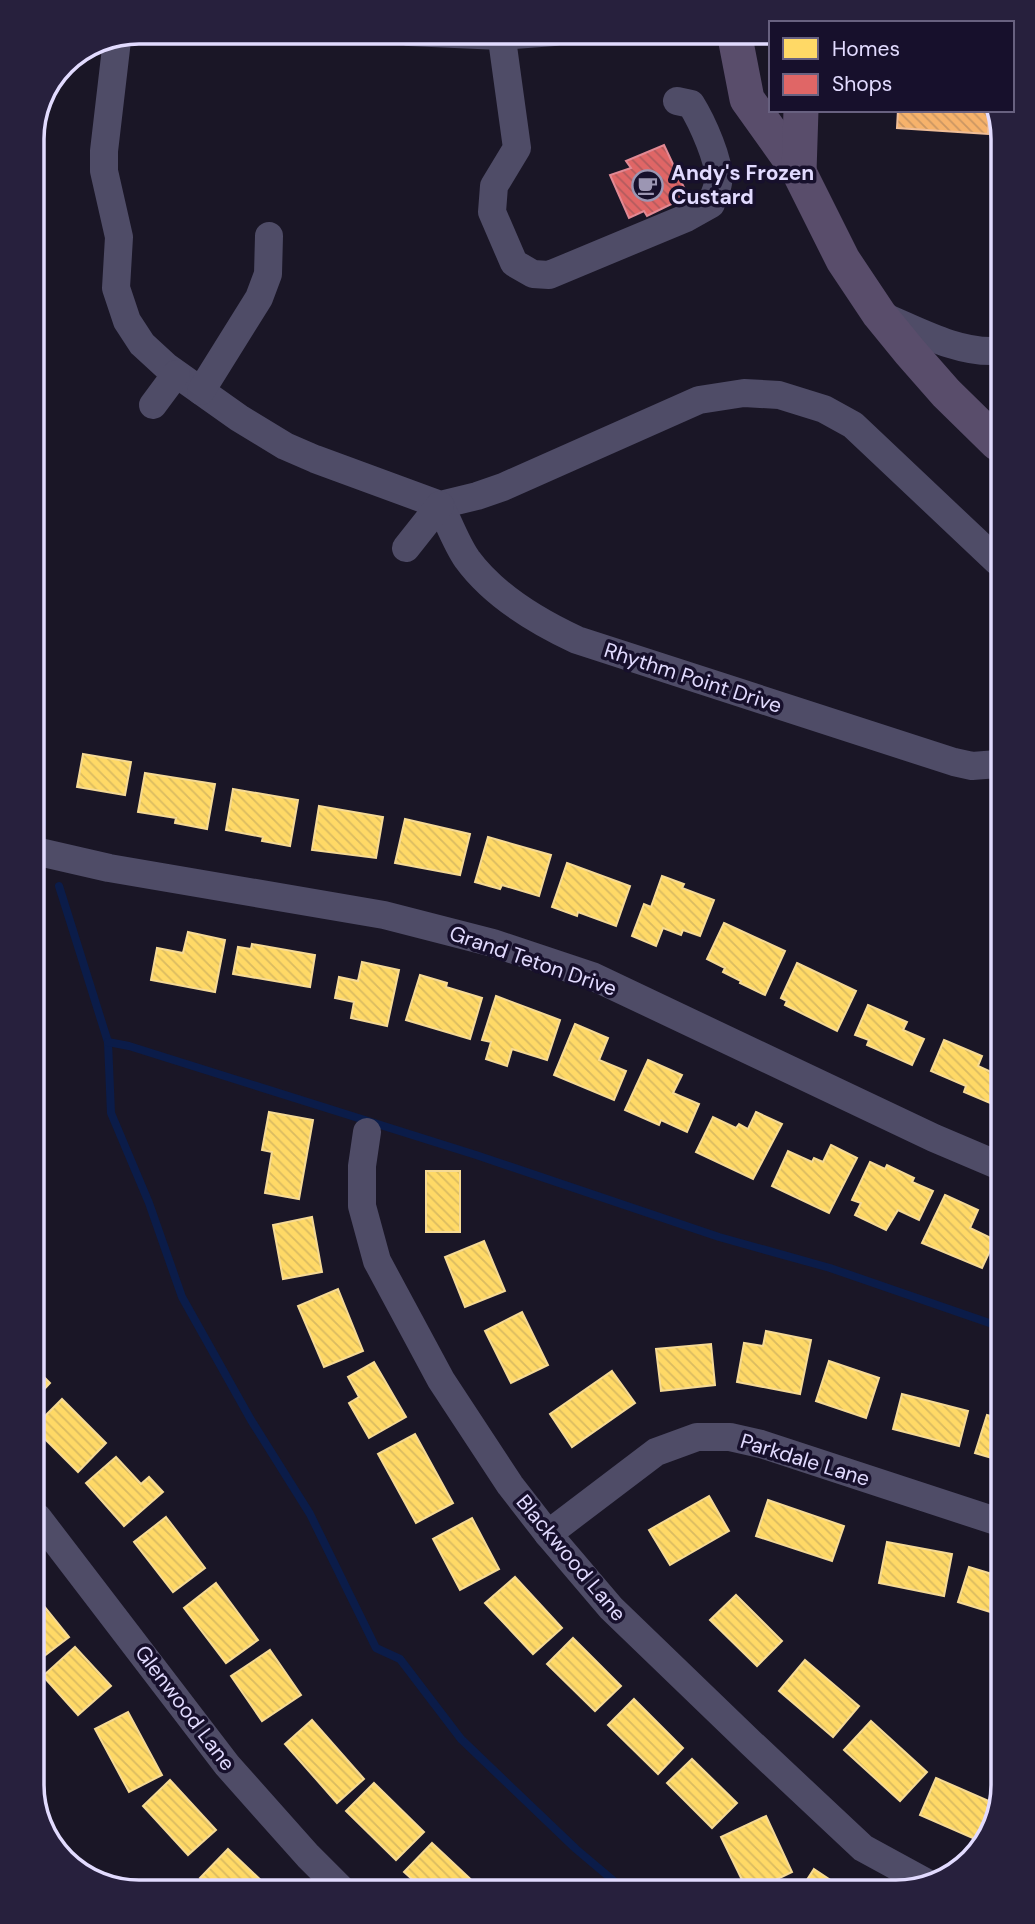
<svg xmlns="http://www.w3.org/2000/svg" width="1035" height="1924" font-family="'DM Sans',sans-serif">
<style>
.homes{fill:url(#homes-back-hatch);stroke:#f6da94;stroke-width:2}
.shops{fill:url(#shops-back-hatch);stroke:#e18994;stroke-width:2}
.health{fill:url(#health-back-hatch);stroke:#f0be97;stroke-width:2}
.lines{fill:none;stroke-linecap:round;stroke-linejoin:round}
.stream{stroke:#0b1c49;stroke-width:8}
.minor{stroke:#4f4c67;stroke-width:28}
.major{stroke:#594d6b;stroke-width:35}
.labels{text-anchor:middle;stroke-width:7;stroke-linejoin:round;paint-order:stroke}
.poi-label{font-size:21px;font-weight:bold;fill:#e2dbff;stroke:#17102c;text-anchor:start}
.street-label{font-size:21px;fill:#e2dbff;stroke:#17102c}
.rim{fill:none;stroke:#e2dbff;stroke-width:3.5}
</style>
<defs>
<pattern id="homes-back-hatch" width="6" height="6" patternUnits="userSpaceOnUse" patternTransform="scale(1.75)"><rect width="6" height="6" fill="#ffd966"/><path d="M-1 5l2 2M0 0l6 6M5-1l2 2" fill="none" stroke="#dabb61"/></pattern>
<pattern id="shops-back-hatch" width="6" height="6" patternUnits="userSpaceOnUse" patternTransform="scale(1.75)"><rect width="6" height="6" fill="#e06666"/><path d="M-1 5l2 2M0 0l6 6M5-1l2 2" fill="none" stroke="#b15b5e"/></pattern>
<pattern id="health-back-hatch" width="6" height="6" patternUnits="userSpaceOnUse" patternTransform="scale(1.75)"><rect width="6" height="6" fill="#f6b26b"/><path d="M-1 5l2 2M0 0l6 6M5-1l2 2" fill="none" stroke="#ca9663"/></pattern>
</defs>
<rect width="100%" height="100%" fill="#1a1626"/>
<g class="homes">
<path d="M83,754L131,762L125,795L77,787Z"/>
<path d="M145,773L215,784L207,829L175,823L176,818L138,812Z"/>
<path d="M233,789L298,800L290,846L262,841L263,837L226,830Z"/>
<path d="M319,806L383,817L376,858L312,850Z"/>
<path d="M405,819L470,834L460,875L395,863Z"/>
<path d="M488,837L551,855L539,896L502,885L500,889L475,882Z"/>
<path d="M567,863L630,886L616,926L578,912L577,916L552,907Z"/>
<path d="M662,876L684,884L682,888L714,900L700,936L683,930L681,935L663,928L656,946L632,936L644,904L651,907Z"/>
<path d="M724,923L785,951L765,995L740,983L741,981L723,972L725,968L707,959Z"/>
<path d="M188,932L225,940L215,992L151,980L157,948L183,953Z"/>
<path d="M252,944L315,955L310,987L233,974L238,947L251,949Z"/>
<path d="M362,962L399,970L387,1026L351,1018L354,1002L335,998L339,977L358,981Z"/>
<path d="M797,963L856,991L837,1031L785,1005L787,1001L781,998Z"/>
<path d="M420,975L447,983L446,987L482,998L470,1039L406,1020Z"/>
<path d="M496,996L560,1020L547,1060L512,1049L507,1066L486,1059L491,1042L482,1040Z"/>
<path d="M868,1005L907,1022L903,1030L924,1039L912,1065L867,1045L869,1040L855,1035Z"/>
<path d="M575,1024L608,1038L599,1060L626,1071L614,1100L554,1075Z"/>
<path d="M944,1040L982,1056L978,1066L1000,1076L990,1103L964,1092L966,1086L931,1071Z"/>
<path d="M648,1060L682,1075L673,1093L699,1104L687,1132L661,1120L659,1125L625,1110Z"/>
<path d="M269,1112L313,1120L299,1199L265,1193L272,1152L262,1150Z"/>
<path d="M756,1112L782,1124L753,1179L696,1152L713,1117L736,1128L739,1124L748,1129Z"/>
<path d="M831,1145L857,1158L829,1213L772,1186L788,1151L812,1162L814,1158L823,1162Z"/>
<path d="M870,1162L885,1169L887,1165L914,1178L912,1182L933,1191L919,1220L898,1210L886,1230L855,1215L861,1203L852,1200Z"/>
<rect x="426" y="1171" width="34" height="61"/>
<path d="M945,1195L978,1210L970,1228L995,1240L982,1268L922,1243Z"/>
<path d="M312,1217L322,1272L283,1279L273,1225Z"/>
<path d="M484,1241L505,1291L465,1307L445,1257Z"/>
<path d="M338,1289L363,1351L324,1367L298,1306Z"/>
<path d="M522,1312L548,1365L511,1383L485,1331Z"/>
<path d="M766,1331L811,1340L800,1394L737,1382L744,1343L763,1346Z"/>
<path d="M711,1344L715,1385L661,1391L656,1349Z"/>
<path d="M829,1361L879,1378L866,1418L816,1401Z"/>
<path d="M374,1362L406,1417L369,1438L349,1403L359,1397L348,1377Z"/>
<path d="M38,1371L50,1383L38,1396Z"/>
<path d="M612,1371L635,1403L572,1447L550,1414Z"/>
<path d="M902,1394L968,1411L959,1446L893,1429Z"/>
<path d="M62,1399L106,1443L78,1472L38,1432V1423Z"/>
<path d="M987,1415L1002,1419V1461L975,1453Z"/>
<path d="M415,1434L453,1503L416,1523L378,1454Z"/>
<path d="M116,1457L141,1484L149,1477L163,1492L124,1526L86,1483Z"/>
<path d="M709,1496L729,1531L670,1565L649,1530Z"/>
<path d="M768,1500L844,1526L832,1561L756,1536Z"/>
<path d="M166,1517L205,1568L173,1592L134,1542Z"/>
<path d="M472,1518L499,1569L460,1590L433,1539Z"/>
<path d="M887,1542L952,1554L944,1596L879,1583Z"/>
<path d="M969,1567L1002,1577L1003,1616L958,1602Z"/>
<path d="M515,1577L562,1628L533,1654L485,1603Z"/>
<path d="M216,1583L258,1640L226,1663L184,1608Z"/>
<path d="M736,1595L782,1641L757,1666L710,1620Z"/>
<path d="M39,1600L69,1637L39,1660Z"/>
<path d="M573,1638L621,1686L595,1711L547,1664Z"/>
<path d="M75,1647L111,1686L78,1715L43,1676Z"/>
<path d="M270,1650L301,1695L262,1721L231,1676Z"/>
<path d="M805,1660L859,1706L833,1737L779,1691Z"/>
<path d="M634,1699L683,1748L658,1774L608,1725Z"/>
<path d="M128,1712L162,1775L129,1792L95,1729Z"/>
<path d="M312,1720L364,1779L337,1803L285,1744Z"/>
<path d="M871,1721L927,1772L900,1801L844,1750Z"/>
<path d="M692,1759L737,1803L712,1828L667,1783Z"/>
<path d="M936,1778L998,1805L984,1843L920,1815Z"/>
<path d="M170,1780L216,1830L188,1855L143,1806Z"/>
<path d="M374,1783L424,1832L396,1860L346,1811Z"/>
<path d="M766,1816L792,1872L763,1886H745L721,1837Z"/>
<path d="M432,1843L481,1889H423L404,1872Z"/>
<path d="M228,1849L267,1886L262,1891H214L200,1878Z"/>
<path d="M814,1869L838,1885L803,1886Z"/>
</g>
<path class="shops" d="M664,145L688,196L647,216L644,211L629,218L610,175L631,168L626,161Z"/>
<path class="health" d="M898,110H989L988,134L897,128Z"/>
<g class="lines">
<g class="stream">
<path d="M35,789L42,823"/>
<path d="M59,886L108,1042L111,1113L149,1203L182,1297L251,1420L310,1514L376,1648L400,1659L461,1739L576,1849L621,1887"/>
<path d="M108,1042L129,1046L476,1155L719,1237L830,1268L1001,1327"/>
</g>
<g class="minor">
<path d="M409,32L501,36L554,32"/>
<path d="M501,32L517,148L494,186L492,212L514,263L533,274L549,275L686,218L711,204C713,197 717,190 718,183C722,164 701,120 691,104L677,101"/>
<path d="M117,40L104,151V171L119,237L116,288L127,321L142,344L167,367L239,418L285,446L315,459L440,505L477,496L503,487L699,400L744,393L779,395L824,409L853,425L997,561"/>
<path d="M880,315C917,330 956,353 996,351"/>
<path d="M201,391L259,298L268,274L269,236"/>
<path d="M153,405L176,374"/>
<path d="M440,505C449,523 456,543 467,559C494,596 536,621 577,640L954,762L972,766L998,764"/>
<path d="M406,548L440,505"/>
<path d="M35,851L109,868L384,915L493,943L592,976L934,1138L1000,1166"/>
<path d="M367,1132L362,1166V1206L377,1261L441,1380L510,1485L548,1534L611,1608L751,1743L863,1848L929,1884"/>
<path d="M38,1518L227,1765L308,1856L342,1890"/>
<path d="M548,1534L656,1452L697,1437H730L761,1444L1002,1523"/>
</g>
<g class="major">
<path d="M734,32L747,99L799,172L843,260L879,314L910,352L946,393L997,443"/>
<path d="M799,172L801,110"/>
</g>
</g>
<defs>
<symbol id="cafe-ring" viewBox="-11 -11 22 22"><circle r="9.5" fill="#17102c" stroke="#9c96b3" stroke-width="1.5"/><path d="M-5.5-4.5H6V0H3Q3 3.5 0 3.5H-2.5Q-5.5 3.5-5.5 0ZM3-3.2v2h1.7v-2ZM-6 4.5H4V6H-6Z" fill="#9c96b3"/></symbol>
</defs>
<g fill-rule="evenodd">
<use href="#cafe-ring" x="630" y="168" width="35" height="35"/>
</g>
<g class="labels">
<g class="poi-label">
<text x="671" y="180">Andy's Frozen<tspan x="671" dy="24">Custard</tspan></text>
</g>
<g class="street-label">
<text transform="translate(693 678) rotate(18)" y="7">Rhythm Point Drive</text>
<text transform="translate(533 961) rotate(19)" y="7">Grand Teton Drive</text>
<text transform="translate(805 1460) rotate(17)" y="7">Parkdale Lane</text>
<text transform="translate(571 1558) rotate(50)" y="7">Blackwood Lane</text>
<text transform="translate(185 1708) rotate(53)" y="7">Glenwood Lane</text>
</g>
</g>
<path d="M0 0H1035V1924H0ZM139 44H896A95 95 0 0 1 991 139V1785A95 95 0 0 1 896 1880H139A95 95 0 0 1 44 1785V139A95 95 0 0 1 139 44Z" fill="#27203d" fill-rule="evenodd"/>
<path class="rim" d="M139 44H896A95 95 0 0 1 991 139V1785A95 95 0 0 1 896 1880H139A95 95 0 0 1 44 1785V139A95 95 0 0 1 139 44Z"/>
<rect x="769" y="21" width="245" height="91" fill="#17102c" stroke="#686180" stroke-width="2"/>
<rect x="783" y="38" width="35" height="21" fill="#ffd966" stroke="#686180" stroke-width="2"/>
<text x="832" y="56" font-size="21" fill="#e2dbff">Homes</text>
<rect x="783" y="74" width="35" height="21" fill="#e06666" stroke="#686180" stroke-width="2"/>
<text x="832" y="91" font-size="21" fill="#e2dbff">Shops</text>
</svg>
